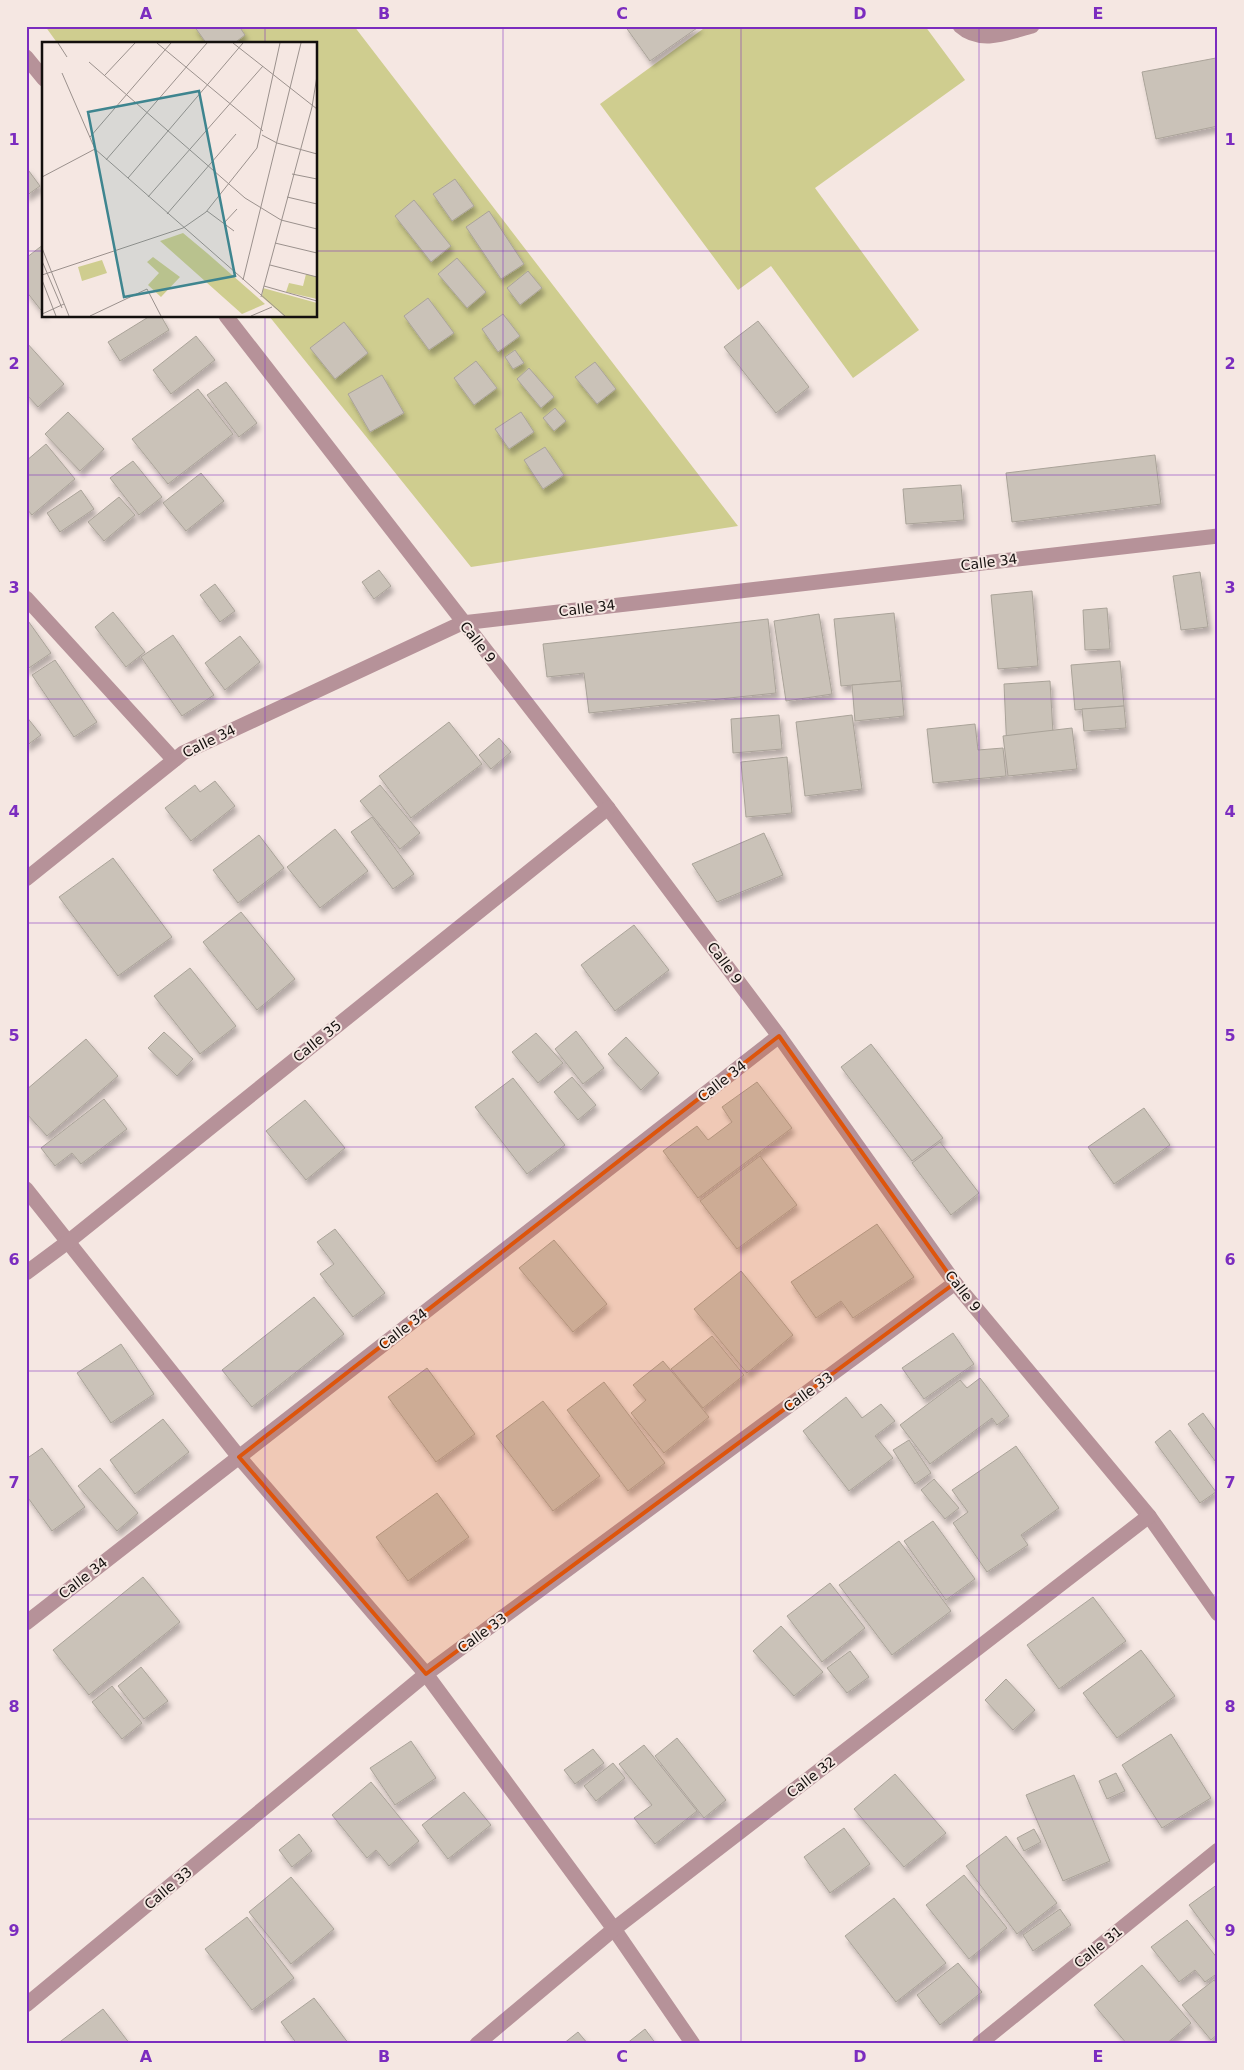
<svg xmlns="http://www.w3.org/2000/svg" width="1244" height="2070" font-family="'DejaVu Sans',sans-serif">
<style>
.green{fill:#cfcd8f}
.building{fill:#cac2b8;stroke:#aaa399;filter:url(#shadow)}
.lines{fill:none;stroke-linecap:round;stroke-linejoin:round}
.minor{stroke:#b69299;stroke-width:15}
.marked{fill:#dd550c;fill-opacity:0.2;stroke:#dd550c;stroke-width:4;stroke-linejoin:round}
.grid{fill:none;stroke:#7b2cbf;stroke-width:1;stroke-opacity:0.55}
.labels{text-anchor:middle;stroke-width:4;stroke-linejoin:round;paint-order:stroke}
.street-label{font-size:14px;fill:#130f0d;stroke:#f5e7e2}
.inset-road{fill:none;stroke:#9b918d;stroke-width:1}
.view{fill:#3e858f;fill-opacity:0.15;stroke:#3e858f;stroke-width:2.5}
.inset-edge{fill:none;stroke:#130f0d;stroke-width:2.5}
.neatline{fill:none;stroke:#7b2cbf;stroke-width:2}
.grid-label{font-size:16px;text-anchor:middle;font-weight:bold;fill:#7b2cbf}
</style>
<defs>
<filter id="shadow"><feDropShadow dx="3" dy="5.5" stdDeviation="2.5" flood-color="#0004"/></filter>
</defs>
<rect width="100%" height="100%" fill="#f5e7e2"/>
<g class="green">
<path d="M45,26H354L738,526L471,567L269,316H316V44H58Z"/>
<path d="M707,26H925L965,80L815,188L919,330L853,378L771,266L738,290L600,104Z"/>
</g>
<g class="building">
<path d="M194,26H239L245,35L233,44H207Z"/>
<path d="M625,26H700L650,61Z"/>
<path d="M1216,58L1218,66V126L1156,139L1142,72Z"/>
<path d="M26,167L40,186L26,196Z"/>
<path d="M455,179L474,206L452,221L433,194Z"/>
<path d="M414,200L451,246L431,262L395,216Z"/>
<path d="M489,211L524,264L501,279L466,227Z"/>
<path d="M44,244V314L26,291V258Z"/>
<path d="M457,258L486,292L467,308L438,274Z"/>
<path d="M528,271L542,288L520,305L507,288Z"/>
<path d="M428,298L454,333L429,350L404,316Z"/>
<path d="M503,314L520,336L498,352L482,329Z"/>
<path d="M150,316H161L169,330L120,361L108,342Z"/>
<path d="M758,321L809,387L776,413L724,347Z"/>
<path d="M344,322L368,353L335,379L310,348Z"/>
<path d="M196,336L215,360L171,394L153,370Z"/>
<path d="M26,342L64,384L38,407L26,394Z"/>
<path d="M515,350L524,363L513,369L505,357Z"/>
<path d="M476,361L497,388L474,405L454,378Z"/>
<path d="M595,362L616,389L597,404L575,377Z"/>
<path d="M529,368L554,397L541,408L517,379Z"/>
<path d="M382,375L404,413L370,432L348,394Z"/>
<path d="M226,382L257,423L239,437L207,395Z"/>
<path d="M198,389L233,434L168,484L132,439Z"/>
<path d="M555,408L566,421L554,431L543,418Z"/>
<path d="M68,412L104,449L80,471L45,434Z"/>
<path d="M521,412L534,432L509,449L495,429Z"/>
<path d="M46,444L75,479L32,515L26,508V461Z"/>
<path d="M545,447L564,475L543,489L524,460Z"/>
<path d="M1155,455L1161,504L1012,522L1006,473Z"/>
<path d="M133,461L162,497L139,515L110,478Z"/>
<path d="M201,473L224,501L186,531L163,503Z"/>
<path d="M961,485L964,520L906,524L903,489Z"/>
<path d="M81,490L94,509L60,532L47,513Z"/>
<path d="M119,497L135,515L104,541L88,522Z"/>
<path d="M379,570L391,586L374,599L362,582Z"/>
<path d="M1200,572L1208,627L1181,630L1173,576Z"/>
<path d="M215,584L235,611L220,622L200,595Z"/>
<path d="M1032,591L1038,666L998,669L991,595Z"/>
<path d="M1107,608L1110,649L1085,650L1083,610Z"/>
<path d="M113,612L145,652L126,667L95,627Z"/>
<path d="M894,613L901,681L841,686L834,619Z"/>
<path d="M819,614L832,694L786,701L774,621Z"/>
<path d="M26,618L51,653L26,670Z"/>
<path d="M768,619L776,693L589,713L584,673L547,677L543,644Z"/>
<path d="M173,635L214,695L182,716L141,657Z"/>
<path d="M240,636L260,662L225,690L205,663Z"/>
<path d="M55,660L97,722L74,737L32,675Z"/>
<path d="M1120,661L1124,706L1075,710L1071,665Z"/>
<path d="M901,681L904,716L855,721L852,685Z"/>
<path d="M1050,681L1054,751L1007,752L1004,684Z"/>
<path d="M1124,706L1126,728L1084,731L1082,709Z"/>
<path d="M779,715L782,749L733,753L731,719Z"/>
<path d="M852,715L862,789L805,796L796,722Z"/>
<path d="M26,716L41,735L26,746Z"/>
<path d="M449,722L482,764L411,818L379,776Z"/>
<path d="M975,724L978,750L1003,748L1006,776L933,783L927,729Z"/>
<path d="M1072,728L1077,769L1008,776L1003,736Z"/>
<path d="M499,738L511,752L491,769L479,755Z"/>
<path d="M787,757L792,813L746,817L741,762Z"/>
<path d="M215,781L235,806L191,841L165,808L195,785L200,792Z"/>
<path d="M380,785L420,833L400,849L360,801Z"/>
<path d="M372,817L414,874L393,889L351,832Z"/>
<path d="M335,829L368,871L320,908L287,867Z"/>
<path d="M764,833L783,875L717,902L692,864Z"/>
<path d="M259,835L284,868L238,903L213,870Z"/>
<path d="M113,858L172,937L118,976L59,897Z"/>
<path d="M241,912L295,979L257,1010L203,942Z"/>
<path d="M634,925L669,970L615,1011L581,965Z"/>
<path d="M190,968L236,1026L200,1054L154,996Z"/>
<path d="M576,1031L604,1068L583,1084L555,1049Z"/>
<path d="M164,1032L193,1059L177,1076L148,1048Z"/>
<path d="M536,1033L563,1063L538,1083L512,1052Z"/>
<path d="M626,1037L659,1073L641,1090L608,1054Z"/>
<path d="M86,1039L118,1076L47,1136L26,1113V1090Z"/>
<path d="M871,1044L943,1138L912,1161L841,1067Z"/>
<path d="M572,1077L596,1105L578,1120L554,1092Z"/>
<path d="M513,1078L565,1145L527,1174L475,1107Z"/>
<path d="M757,1082L792,1128L698,1198L663,1151L697,1126L708,1140L732,1122L722,1107Z"/>
<path d="M104,1099L127,1129L81,1164L72,1153L55,1166L41,1148Z"/>
<path d="M305,1100L345,1148L306,1180L266,1131Z"/>
<path d="M1144,1108L1170,1145L1114,1184L1088,1147Z"/>
<path d="M940,1142L979,1193L951,1215L912,1163Z"/>
<path d="M760,1156L797,1205L737,1249L700,1201Z"/>
<path d="M877,1224L914,1277L853,1318L841,1301L816,1318L791,1282Z"/>
<path d="M335,1229L385,1293L353,1317L320,1274L334,1264L317,1242Z"/>
<path d="M554,1240L607,1304L573,1332L519,1268Z"/>
<path d="M741,1271L793,1335L747,1373L694,1309Z"/>
<path d="M314,1297L344,1334L252,1407L222,1370Z"/>
<path d="M953,1333L974,1364L924,1399L902,1368Z"/>
<path d="M712,1336L744,1375L703,1408L671,1369Z"/>
<path d="M121,1344L154,1394L111,1423L77,1373Z"/>
<path d="M663,1361L709,1417L664,1453L631,1413L646,1400L633,1385Z"/>
<path d="M427,1368L475,1434L436,1462L388,1397Z"/>
<path d="M980,1378L1009,1416L997,1425L992,1418L930,1464L900,1425L960,1380L967,1388Z"/>
<path d="M604,1382L665,1463L628,1491L567,1410Z"/>
<path d="M846,1397L862,1418L881,1404L895,1421L875,1436L893,1458L849,1491L803,1431Z"/>
<path d="M543,1401L600,1476L553,1511L496,1436Z"/>
<path d="M1203,1413L1218,1434V1465L1188,1424Z"/>
<path d="M163,1419L189,1452L135,1494L110,1460Z"/>
<path d="M1170,1430L1216,1492L1200,1503L1155,1442Z"/>
<path d="M909,1440L931,1473L915,1484L893,1450Z"/>
<path d="M1016,1446L1059,1508L1021,1535L1028,1545L987,1572L953,1523L968,1512L952,1490Z"/>
<path d="M42,1448L85,1507L52,1531L26,1495V1459Z"/>
<path d="M100,1468L138,1513L117,1531L78,1486Z"/>
<path d="M934,1479L959,1508L945,1519L921,1490Z"/>
<path d="M437,1493L469,1537L408,1581L376,1537Z"/>
<path d="M933,1521L975,1579L946,1600L904,1541Z"/>
<path d="M899,1541L951,1611L892,1655L839,1585Z"/>
<path d="M143,1577L180,1622L89,1695L53,1650Z"/>
<path d="M830,1583L865,1628L822,1662L787,1616Z"/>
<path d="M1093,1597L1126,1641L1059,1689L1027,1645Z"/>
<path d="M781,1626L823,1672L794,1696L753,1651Z"/>
<path d="M1141,1650L1175,1696L1117,1738L1083,1693Z"/>
<path d="M850,1651L869,1677L847,1693L827,1668Z"/>
<path d="M141,1667L168,1701L144,1719L118,1686Z"/>
<path d="M1006,1679L1035,1710L1013,1730L985,1700Z"/>
<path d="M112,1686L142,1723L122,1739L92,1702Z"/>
<path d="M1171,1734L1211,1798L1162,1828L1122,1765Z"/>
<path d="M677,1738L726,1800L704,1818L655,1756Z"/>
<path d="M411,1741L436,1778L395,1805L370,1768Z"/>
<path d="M644,1745L697,1811L655,1844L634,1818L652,1805L619,1764Z"/>
<path d="M593,1749L604,1763L575,1784L564,1770Z"/>
<path d="M613,1763L625,1778L596,1801L584,1786Z"/>
<path d="M1116,1773L1125,1791L1107,1799L1099,1781Z"/>
<path d="M895,1774L946,1833L904,1867L854,1809Z"/>
<path d="M1074,1775L1110,1861L1063,1881L1026,1795Z"/>
<path d="M371,1782L419,1841L389,1866L376,1850L367,1858L332,1815Z"/>
<path d="M464,1792L491,1825L448,1859L422,1825Z"/>
<path d="M844,1828L870,1864L830,1893L804,1857Z"/>
<path d="M1034,1829L1041,1842L1024,1851L1017,1838Z"/>
<path d="M299,1834L312,1851L292,1867L279,1850Z"/>
<path d="M1006,1836L1057,1903L1017,1934L966,1866Z"/>
<path d="M964,1875L1007,1928L969,1959L926,1905Z"/>
<path d="M291,1877L334,1929L291,1964L249,1912Z"/>
<path d="M1218,1884V1944L1189,1905Z"/>
<path d="M894,1898L946,1963L896,2002L845,1936Z"/>
<path d="M1060,1909L1071,1925L1033,1951L1023,1935Z"/>
<path d="M247,1917L294,1978L252,2010L205,1949Z"/>
<path d="M1187,1920L1218,1959V1973L1205,1982L1195,1970L1179,1982L1151,1947Z"/>
<path d="M958,1963L982,1992L940,2025L917,1995Z"/>
<path d="M1142,1965L1191,2023L1166,2044H1127L1094,2005Z"/>
<path d="M1214,1980L1218,1985V2034L1211,2040L1182,2005Z"/>
<path d="M314,1998L349,2044H297L281,2022Z"/>
<path d="M103,2009L130,2044H57Z"/>
<path d="M645,2029L656,2044H626Z"/>
<path d="M578,2032L588,2044H563Z"/>
</g>
<g class="lines">
<g class="minor">
<path d="M960,26C981,45 1009,32 1032,26"/>
<path d="M26,57L44,79"/>
<path d="M226,316L608,808L779,1036L955,1283L1149,1516L1218,1614"/>
<path d="M26,598L174,760"/>
<path d="M26,879L183,753L462,623L1218,536"/>
<path d="M26,1189L239,1457L426,1674L614,1929L693,2044"/>
<path d="M26,1273L69,1241L608,808"/>
<path d="M26,1623L779,1036"/>
<path d="M26,2005L426,1674L955,1283"/>
<path d="M477,2044L614,1929L1149,1516"/>
<path d="M979,2044L1218,1850"/>
</g>
</g>
<path class="marked" d="M779,1036L955,1283L426,1674L239,1457Z"/>
<path class="grid" d="M265,26V44M503,26V2044M741,26V2044M979,26V2044M26,251H44M316,251H1218M265,316V2044M26,475H1218M26,699H1218M26,923H1218M26,1147H1218M26,1371H1218M26,1595H1218M26,1819H1218"/>
<g class="labels">
<g class="street-label">
<text transform="translate(989 562) rotate(-7)" y="5">Calle 34</text>
<text transform="translate(587 608) rotate(-7)" y="5">Calle 34</text>
<text transform="translate(478 642) rotate(52)" y="5">Calle 9</text>
<text transform="translate(209 741) rotate(-26)" y="5">Calle 34</text>
<text transform="translate(725 963) rotate(53)" y="5">Calle 9</text>
<text transform="translate(317 1041) rotate(-39)" y="5">Calle 35</text>
<text transform="translate(722 1081) rotate(-38)" y="5">Calle 34</text>
<text transform="translate(963 1291) rotate(52)" y="5">Calle 9</text>
<text transform="translate(403 1329) rotate(-38)" y="5">Calle 34</text>
<text transform="translate(808 1392) rotate(-36)" y="5">Calle 33</text>
<text transform="translate(83 1578) rotate(-38)" y="5">Calle 34</text>
<text transform="translate(482 1633) rotate(-36)" y="5">Calle 33</text>
<text transform="translate(811 1777) rotate(-38)" y="5">Calle 32</text>
<text transform="translate(168 1888) rotate(-40)" y="5">Calle 33</text>
<text transform="translate(1098 1947) rotate(-39)" y="5">Calle 31</text>
</g>
</g>
<g transform="translate(42 42)">
<rect width="275" height="275" fill="#f5e7e2"/>
<path d="M141,191L165,211L223,262L200,272L118,199ZM111,215L138,235L119,255L106,243L117,231L105,220ZM60,218L65,231L40,239L36,225ZM264,232L275,235V257L244,250L247,241L261,244ZM221,246L275,261V274H242L220,255Z" fill="#cfcd8f"/>
<path class="inset-road" d="M16,1L25,15M115,1L221,89M191,1L275,67M47,20L203,156L239,178L275,187M20,31L53,107L243,274M63,33L93,1M220,93L235,101L275,112M48,95L129,1M64,118L165,1M250,132L275,137M0,135L53,107M86,136L201,1M106,155L221,24M245,155L275,162M165,169L192,189M125,172L194,92M182,181L195,167M233,201L275,211M0,206L27,274M0,219L20,266M228,223L275,235M0,233L141,186L164,170L215,106L238,1M0,238L14,274M201,238L259,1M222,244L275,259M219,255L270,65L275,34M0,272L22,262M48,274L105,247L119,274M209,274L230,265"/>
<path class="view" d="M157,49L193,234L82,255L46,70Z"/>
<rect width="275" height="275" class="inset-edge"/>
</g>
<rect width="1244" height="2070" fill="none" stroke="#f5e7e2" stroke-width="55"/>
<rect x="28" y="28" width="1188" height="2014" class="neatline"/>
<g class="grid-label">
<text x="146" y="19">A</text>
<text x="384" y="19">B</text>
<text x="622" y="19">C</text>
<text x="860" y="19">D</text>
<text x="1098" y="19">E</text>
<text x="14" y="145">1</text>
<text x="1230" y="145">1</text>
<text x="14" y="369">2</text>
<text x="1230" y="369">2</text>
<text x="14" y="593">3</text>
<text x="1230" y="593">3</text>
<text x="14" y="817">4</text>
<text x="1230" y="817">4</text>
<text x="14" y="1041">5</text>
<text x="1230" y="1041">5</text>
<text x="14" y="1265">6</text>
<text x="1230" y="1265">6</text>
<text x="14" y="1488">7</text>
<text x="1230" y="1488">7</text>
<text x="14" y="1712">8</text>
<text x="1230" y="1712">8</text>
<text x="14" y="1936">9</text>
<text x="1230" y="1936">9</text>
<text x="146" y="2062">A</text>
<text x="384" y="2062">B</text>
<text x="622" y="2062">C</text>
<text x="860" y="2062">D</text>
<text x="1098" y="2062">E</text>
</g>
</svg>
